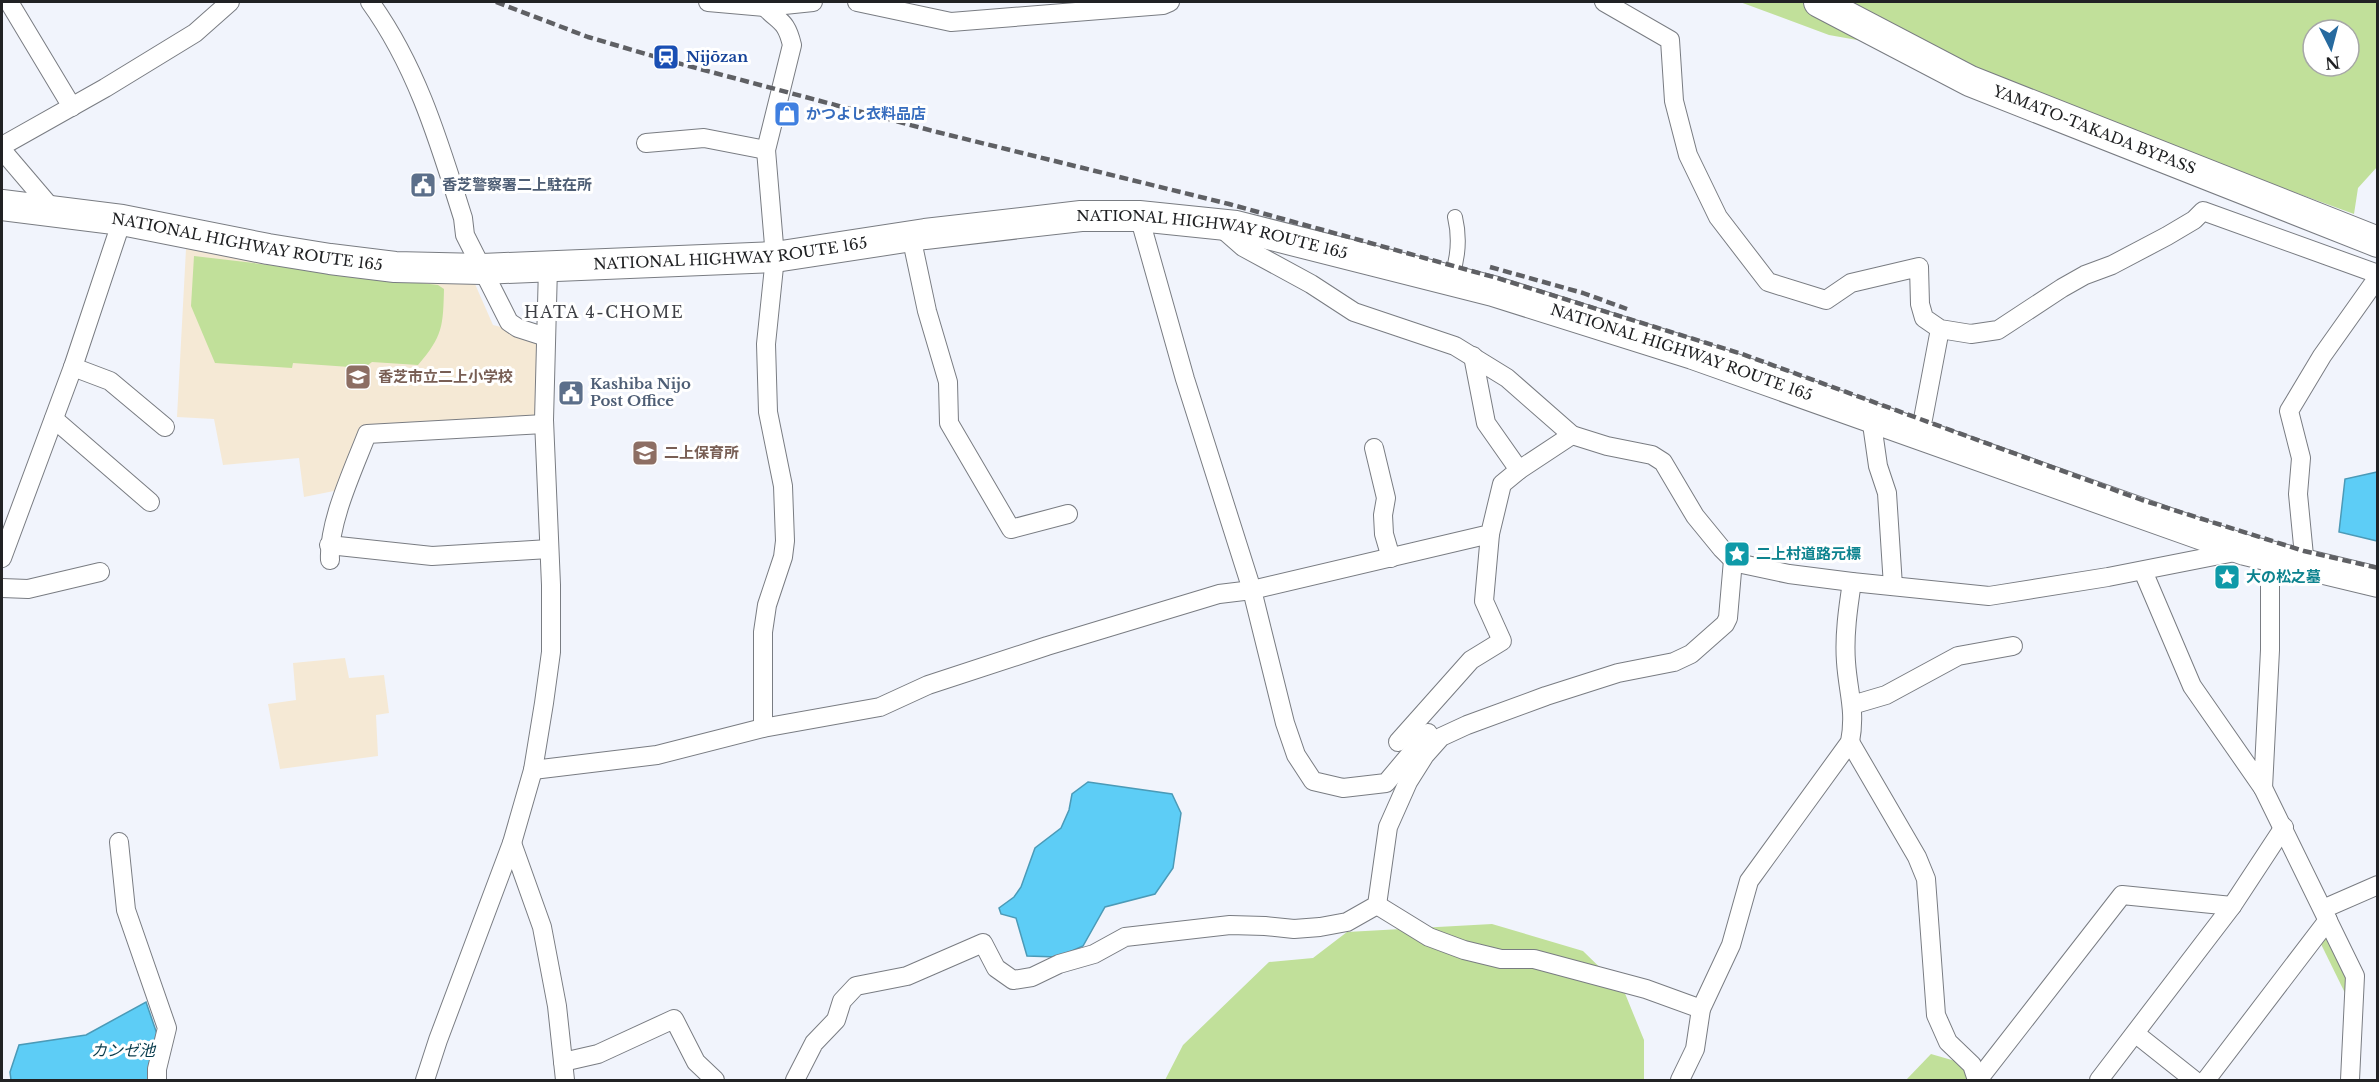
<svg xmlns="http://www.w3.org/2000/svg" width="2379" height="1082" font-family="'Libre Baskerville','Noto Sans JP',serif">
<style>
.education{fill:#f5e9d5}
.green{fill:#c1e09a;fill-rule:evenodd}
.water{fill:#5dcdf6;stroke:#4b9ab7;stroke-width:1.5}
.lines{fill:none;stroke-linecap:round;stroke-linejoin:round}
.pedestrian-casing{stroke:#797c82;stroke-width:16}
.minor-casing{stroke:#797c82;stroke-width:20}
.trunk-casing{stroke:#797c82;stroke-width:32}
.pedestrian{stroke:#fff;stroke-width:14}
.minor{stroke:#fff;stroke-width:18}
.trunk{stroke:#fff;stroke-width:30}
.rail{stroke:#5f6064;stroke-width:4.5;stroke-dasharray:9 4.5;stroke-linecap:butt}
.labels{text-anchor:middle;stroke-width:6;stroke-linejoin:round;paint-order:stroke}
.transit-label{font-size:15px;font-weight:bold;fill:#164399;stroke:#fff;text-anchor:start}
.shop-label{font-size:15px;font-weight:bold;fill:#366cbe;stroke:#fff;text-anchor:start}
.street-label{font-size:15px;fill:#212224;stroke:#fff}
.service-label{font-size:15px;font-weight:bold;fill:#4e5e75;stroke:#fff;text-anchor:start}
.education-label{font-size:15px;font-weight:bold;fill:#785e54;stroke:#fff;text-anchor:start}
.culture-label{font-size:15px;font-weight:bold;fill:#0d838f;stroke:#fff;text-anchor:start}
.neighbourhood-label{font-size:16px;letter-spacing:1.5px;fill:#3d3f45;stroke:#fff}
.water-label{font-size:16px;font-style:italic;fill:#063a4b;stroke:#fff}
</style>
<rect width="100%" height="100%" fill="#f1f4fc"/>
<g class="education">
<path d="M186,249L475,284L493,325L538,336V419L363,425L339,490L304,497L299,458L223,465L214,419L177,417Z"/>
<path d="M345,658L349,678L384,675L389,713L376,715L378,756L280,769L268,704L296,700L293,663Z"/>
</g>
<g class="green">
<path d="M1740,2H2377V167L2358,188L2354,214L2168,146L1947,56L1829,35ZM2313,30H2349V66H2313Z"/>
<path d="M194,256L438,285L444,289C443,326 443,336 418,365L372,362L364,368L293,363L292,368L215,363L191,306Z"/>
<path d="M1492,924L1583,951L1624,991L1644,1040V1080H1165L1183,1045L1269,962L1313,958L1347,932Z"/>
<path d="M2330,935L2355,976L2350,990L2345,993L2320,942Z"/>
<path d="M1931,1054L1969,1065L1978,1080H1906Z"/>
</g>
<g class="water">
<path d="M2377,472V541L2339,532L2345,479Z"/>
<path d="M1088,782L1172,794L1181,813L1173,868L1155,894L1105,907L1083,946L1058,957L1027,956L1016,918L1001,914L999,908L1014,897L1021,887L1035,848L1061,828L1069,810L1072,794Z"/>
<path d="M146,1002L157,1034L148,1080H11L10,1072L19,1045L86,1035Z"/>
</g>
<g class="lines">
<defs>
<path id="pedestrian" d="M1451,279C1458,259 1460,238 1455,217"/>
<g id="minor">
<path d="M9,2L72,107"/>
<path d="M370,2C417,67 439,142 463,218L465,235L509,322L518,328L546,337"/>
<path d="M708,2L765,7L813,2"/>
<path d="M857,2L951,22L1163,5L1170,2"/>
<path d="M1604,2L1670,40L1674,101L1688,155L1718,217L1768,282L1826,300L1851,283L1919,267L1920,304L1924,318L1940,329L1971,334L1998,330L2062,288L2085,275L2112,265L2167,236L2194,220L2203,211L2378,274"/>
<path d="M646,143L704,138L766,150"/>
<path d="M2,146L105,88L195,33L230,2"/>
<path d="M2,150L54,211"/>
<path d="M1139,216L1185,379L1252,590L1285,723L1296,755L1313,781L1343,788L1386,783L1428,733"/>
<path d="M122,220L73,367L110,381L165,427"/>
<path d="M1219,226L1243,247L1311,284L1354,312L1455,346L1507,378L1572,435L1607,446L1652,455L1663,462L1695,516L1722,549L1733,560L1742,564L1789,574L1852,582L1989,596L2108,577L2240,551"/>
<path d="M911,236L927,311L948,382L949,423L1011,529L1068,514"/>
<path d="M1871,417L1878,466L1887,493L1893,586"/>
<path d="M54,419L150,502"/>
<path d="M1916,434L1923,419L1940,329"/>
<path d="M1374,448L1386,498L1383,515L1384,534L1391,558"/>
<path d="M1519,470L1572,435"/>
<path d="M329,545L432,556L549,549"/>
<path d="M2,558L73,367"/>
<path d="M330,560C328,523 353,470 367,434L544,424"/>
<path d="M2305,566L2298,494L2301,458L2289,411L2322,356L2378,277"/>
<path d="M2143,571L2192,686L2263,788L2270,650V557"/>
<path d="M2,588L28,589L100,572"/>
<path d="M1852,705L1886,695L1958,656L2013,646"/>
<path d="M763,728V632L767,605L783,557L785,541L783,486L768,412L766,344L775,257L766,150L792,45C786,20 780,23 765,7"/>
<path d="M1398,742L1471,660L1502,641L1484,601L1490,534"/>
<path d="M1850,742L1917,857L1926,879L1936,1015L1948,1042L1972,1065L1977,1080"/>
<path d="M533,770L657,755L763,728L880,707L928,685L1047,646L1219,594L1252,590L1490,534L1502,484L1519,470L1486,423L1473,356"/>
<path d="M2263,788L2355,976L2350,1080"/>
<path d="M119,842L126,910L167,1028L157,1069V1080"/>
<path d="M512,843L542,927L557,1006L565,1080"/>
<path d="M1377,905L1429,937L1464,950L1501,959H1534L1646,989L1701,1009"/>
<path d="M2323,909L2378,885"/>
<path d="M2136,1034L2194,1080"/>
<path d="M563,1062L598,1054L674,1019L696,1062L715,1080"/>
<path d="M425,1080L438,1040L512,843L533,770L544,703L551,652V585L544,420L548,267"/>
<path d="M795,1080L814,1043L836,1020L842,1001L856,986L907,976L983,943L996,968L1013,980L1032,977L1059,964L1094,954L1125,937L1230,925L1265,926L1294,929L1320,927L1347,922L1377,905L1388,827L1408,782L1425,755L1441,737L1467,725L1546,696L1618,673L1674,662L1691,654L1725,624L1728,618L1733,560"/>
<path d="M1680,1080L1695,1049L1701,1009L1731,945L1749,881L1850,742C1856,711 1848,692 1846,662C1844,636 1848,608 1852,582"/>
<path d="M1978,1080L2122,895L2232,906"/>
<path d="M2099,1080L2232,906L2284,827"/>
<path d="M2206,1080L2328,920"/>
</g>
<g id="trunk">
<path id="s1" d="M1819,2L1970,81L2378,242"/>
<path id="s2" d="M2,205L122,220L268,249L330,259L395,267L482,269L775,257L925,234L1081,216H1139L1236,226L1493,291L1693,354L2245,550L2378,582"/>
</g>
</defs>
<use href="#pedestrian" class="pedestrian-casing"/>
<use href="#minor" class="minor-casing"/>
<use href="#trunk" class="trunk-casing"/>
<use href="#pedestrian" class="pedestrian"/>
<use href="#minor" class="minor"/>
<use href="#trunk" class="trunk"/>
<g class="rail">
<path d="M496,2L588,37L670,61L933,131L1229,204L1497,278L1742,354L2142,500L2304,551L2378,568"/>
<path d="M1490,267L1583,293L1627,309"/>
</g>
</g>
<defs>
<symbol id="station-square" viewBox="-11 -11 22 22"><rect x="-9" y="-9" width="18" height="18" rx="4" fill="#1a4fb4" stroke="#fff"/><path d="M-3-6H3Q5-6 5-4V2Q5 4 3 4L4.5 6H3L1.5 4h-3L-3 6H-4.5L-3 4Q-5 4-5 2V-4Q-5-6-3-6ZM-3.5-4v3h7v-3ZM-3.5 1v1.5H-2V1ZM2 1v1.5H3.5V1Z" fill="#fff"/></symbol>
<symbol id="shop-square" viewBox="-11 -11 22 22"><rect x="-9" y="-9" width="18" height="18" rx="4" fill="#3f7fe0" stroke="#fff"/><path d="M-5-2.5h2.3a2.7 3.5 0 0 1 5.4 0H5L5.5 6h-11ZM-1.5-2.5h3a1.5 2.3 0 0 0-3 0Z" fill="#fff"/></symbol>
<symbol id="civic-square" viewBox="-11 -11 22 22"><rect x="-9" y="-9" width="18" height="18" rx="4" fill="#5c6f8a" stroke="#fff"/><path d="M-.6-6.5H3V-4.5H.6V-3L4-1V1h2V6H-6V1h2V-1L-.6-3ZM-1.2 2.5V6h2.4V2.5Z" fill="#fff"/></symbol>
<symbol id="school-square" viewBox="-11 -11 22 22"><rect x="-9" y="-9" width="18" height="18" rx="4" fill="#8d6e63" stroke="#fff"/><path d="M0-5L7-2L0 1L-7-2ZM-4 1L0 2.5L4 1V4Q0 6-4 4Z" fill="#fff"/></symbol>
<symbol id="sight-square" viewBox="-11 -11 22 22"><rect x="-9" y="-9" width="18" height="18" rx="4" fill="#0f9aa8" stroke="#fff"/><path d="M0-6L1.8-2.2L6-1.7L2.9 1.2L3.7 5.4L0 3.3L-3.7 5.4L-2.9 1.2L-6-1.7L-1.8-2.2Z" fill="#fff"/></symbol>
</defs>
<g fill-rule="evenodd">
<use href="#station-square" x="651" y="42" width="30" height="30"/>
<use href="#shop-square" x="772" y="99" width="30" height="30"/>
<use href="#civic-square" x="408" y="170" width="30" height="30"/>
<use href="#school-square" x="343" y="362" width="30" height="30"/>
<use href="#civic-square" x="556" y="378" width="30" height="30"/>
<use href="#school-square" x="630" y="438" width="30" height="30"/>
<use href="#sight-square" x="1722" y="539" width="30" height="30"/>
<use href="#sight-square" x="2212" y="562" width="30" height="30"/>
</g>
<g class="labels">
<g class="transit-label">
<text x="686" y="62">Nijōzan</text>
</g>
<g class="shop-label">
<text x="806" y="119">かつよし衣料品店</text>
</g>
<g class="street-label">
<text dy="5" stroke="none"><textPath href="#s1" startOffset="304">YAMATO-TAKADA BYPASS</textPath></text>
<text dy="5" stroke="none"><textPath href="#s2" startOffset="1220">NATIONAL HIGHWAY ROUTE 165</textPath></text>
<text dy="5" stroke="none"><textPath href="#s2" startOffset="248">NATIONAL HIGHWAY ROUTE 165</textPath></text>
<text dy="5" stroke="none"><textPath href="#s2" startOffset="734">NATIONAL HIGHWAY ROUTE 165</textPath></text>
<text dy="5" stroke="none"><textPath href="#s2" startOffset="1706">NATIONAL HIGHWAY ROUTE 165</textPath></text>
</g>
<g class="service-label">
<text x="442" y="190">香芝警察署二上駐在所</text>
<text x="590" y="389">Kashiba Nijo<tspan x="590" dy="17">Post Office</tspan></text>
</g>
<g class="education-label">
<text x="378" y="382">香芝市立二上小学校</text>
<text x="664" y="458">二上保育所</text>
</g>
<g class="culture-label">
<text x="1756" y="559">二上村道路元標</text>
<text x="2246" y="582">大の松之墓</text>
</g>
<g class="neighbourhood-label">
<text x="604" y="318">HATA 4-CHOME</text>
</g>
<g class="water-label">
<text x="123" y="1056">カンゼ池</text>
</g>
</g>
<rect width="2379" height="1082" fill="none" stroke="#212224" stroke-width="6"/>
<g transform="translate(2331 48) rotate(174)"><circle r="28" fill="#ffffff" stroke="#a6a7a7" stroke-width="1.5"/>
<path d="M0-4.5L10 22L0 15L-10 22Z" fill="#276a9f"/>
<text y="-9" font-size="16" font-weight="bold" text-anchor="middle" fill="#212224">N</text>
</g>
</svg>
